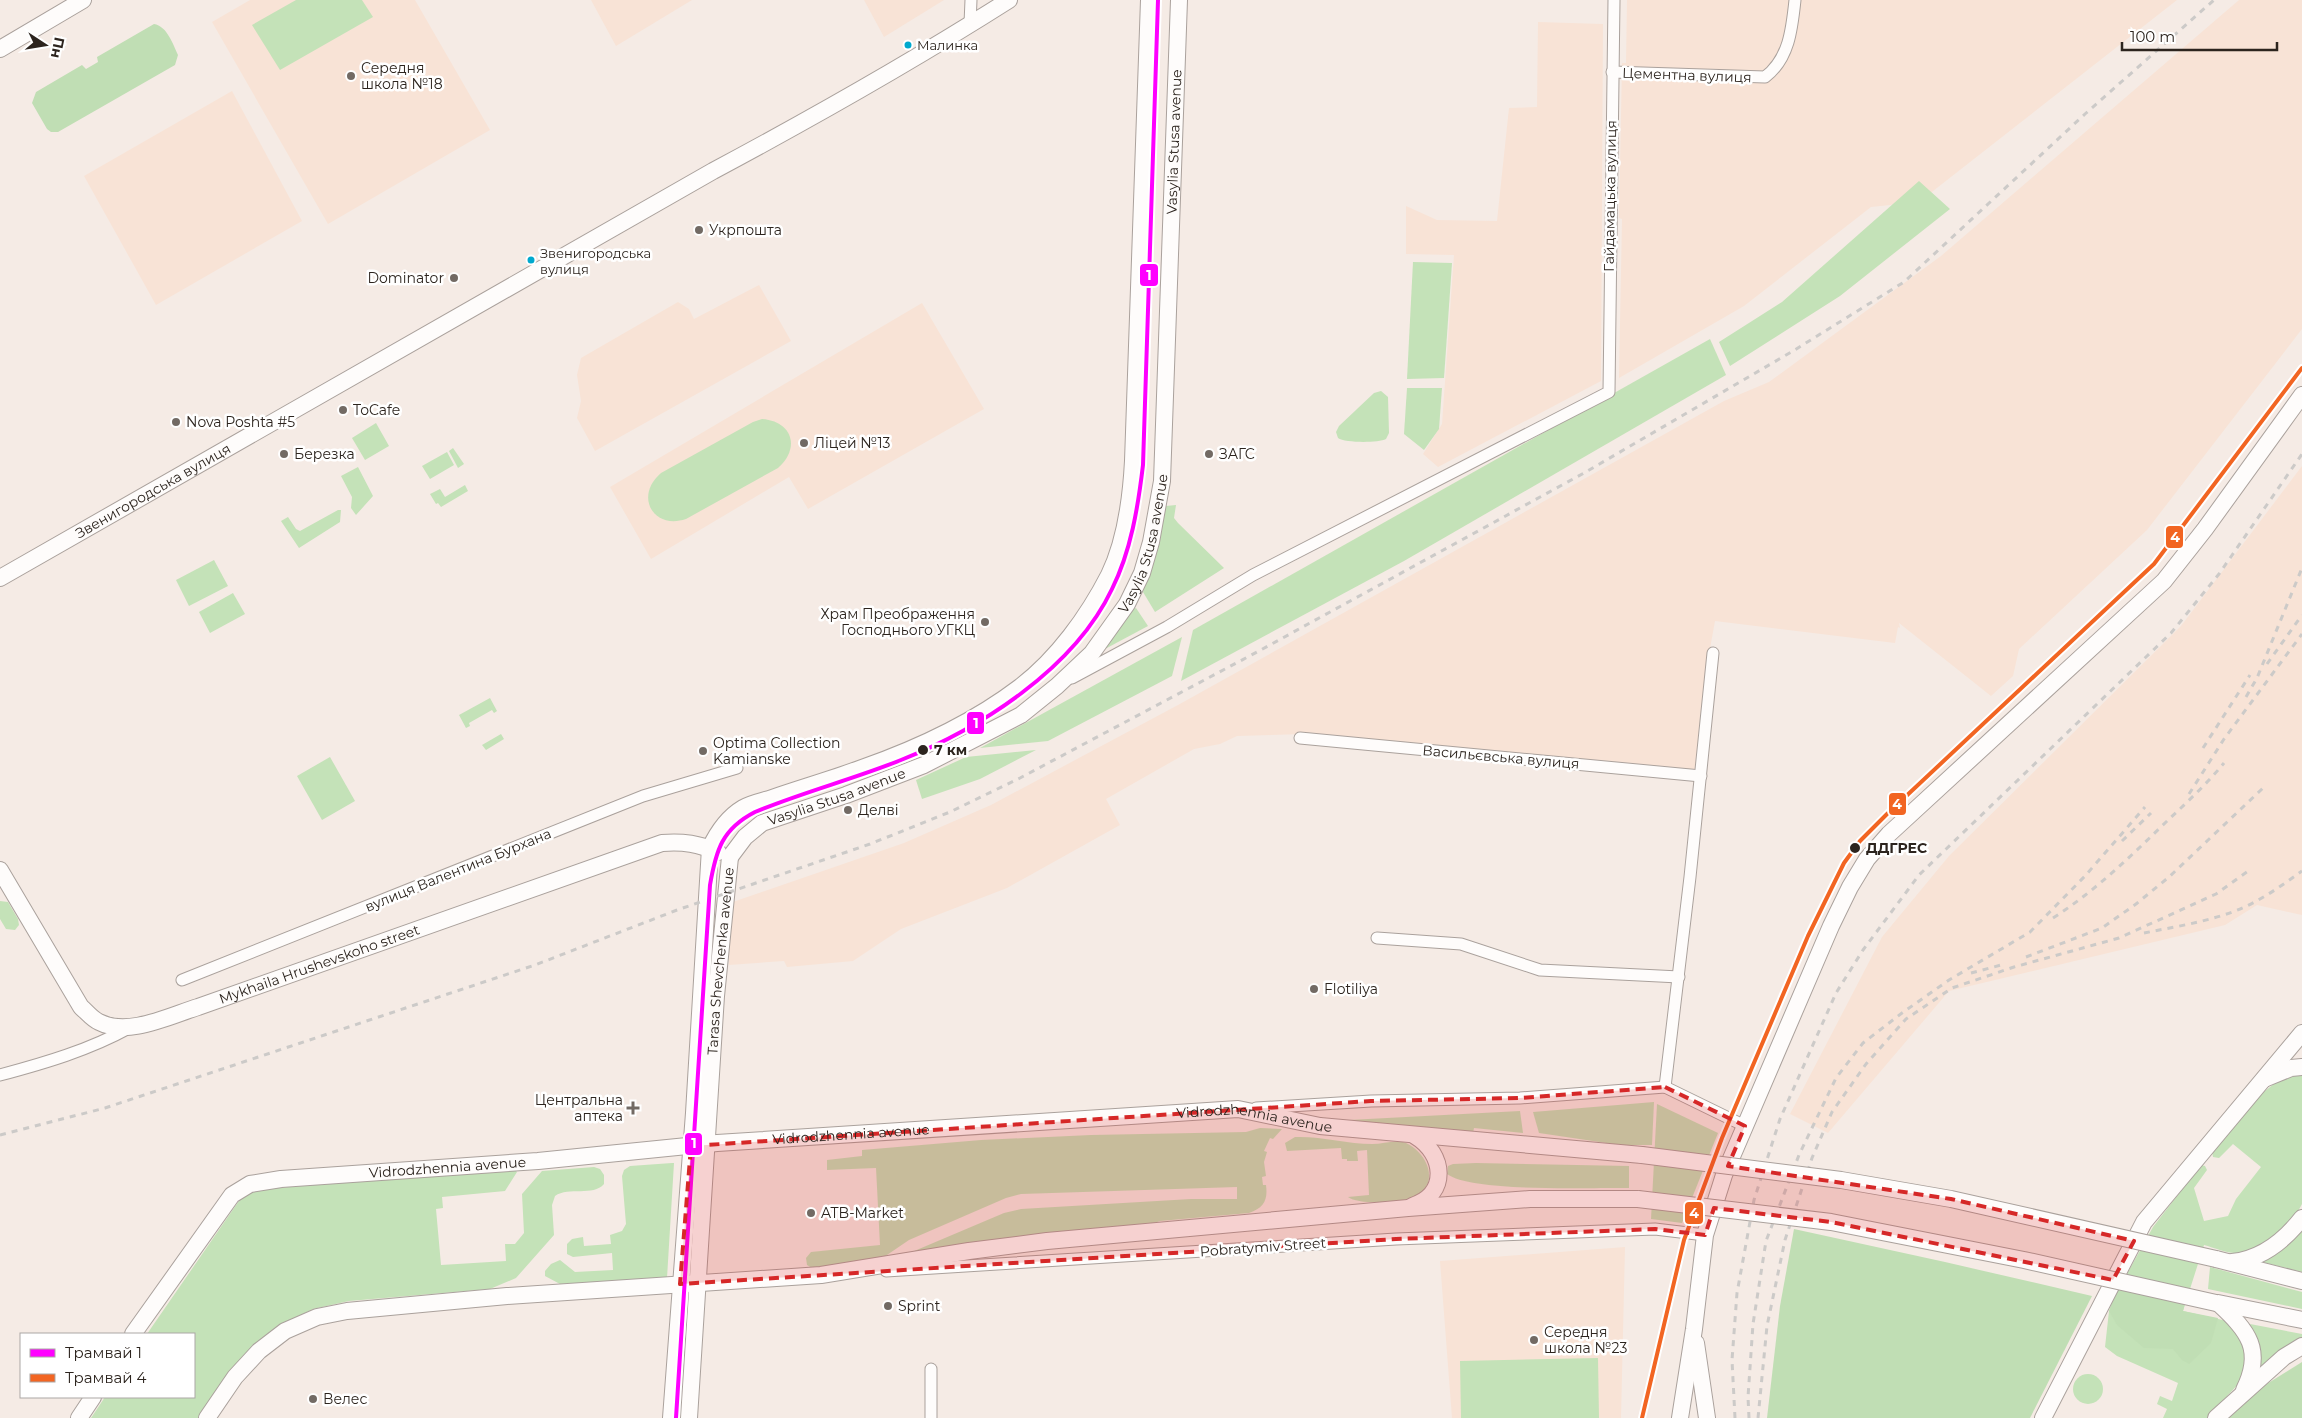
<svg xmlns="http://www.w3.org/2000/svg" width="2302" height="1418" font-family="Montserrat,sans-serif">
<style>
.built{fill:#f8e3d6}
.green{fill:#c4e2b8}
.forest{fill:#c0deb4}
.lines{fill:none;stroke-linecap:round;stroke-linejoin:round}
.street-casing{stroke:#aaa19c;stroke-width:13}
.secondary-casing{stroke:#aaa19c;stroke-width:18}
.street{stroke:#fefcfb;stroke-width:11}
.secondary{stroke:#fefcfb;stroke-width:16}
.rail{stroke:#cccac8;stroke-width:3;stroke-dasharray:6 6;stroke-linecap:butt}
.secondary-bridge-casing{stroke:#aaa19c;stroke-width:18;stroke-linecap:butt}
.secondary-bridge{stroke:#fefcfb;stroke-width:16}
.tram-1-casing{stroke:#fff;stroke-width:8}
.tram-2-casing{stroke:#fff;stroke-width:8}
.tram-1{stroke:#f0f;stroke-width:4}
.tram-2{stroke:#f26522;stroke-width:4}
.marked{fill:#d62828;fill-opacity:0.2;stroke:#d62828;stroke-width:4;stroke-dasharray:10 6;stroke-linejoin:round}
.bus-dot{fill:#00a9ce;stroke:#fff;stroke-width:2}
.poi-dot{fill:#726a64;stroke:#fff;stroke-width:2}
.stop-dot{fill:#2c241e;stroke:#fff;stroke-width:2}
.labels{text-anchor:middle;stroke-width:5;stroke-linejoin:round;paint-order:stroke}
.bus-label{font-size:13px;fill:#2c241e;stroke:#fff;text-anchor:start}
.poi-label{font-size:14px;fill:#2c241e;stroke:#fff;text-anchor:start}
.street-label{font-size:14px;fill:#2c241e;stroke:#fff}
.stop-label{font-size:14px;font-weight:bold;fill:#2c241e;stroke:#fff;text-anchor:start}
.line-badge{stroke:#fff;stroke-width:2}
.badge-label{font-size:14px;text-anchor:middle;font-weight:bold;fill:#fff}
</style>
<rect width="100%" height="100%" fill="#f5ebe5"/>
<g class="built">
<path d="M250,0H415L490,130L328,224L212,22Z"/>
<path d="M591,0H692L616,46Z"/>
<path d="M864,0H944L884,37Z"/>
<path d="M1627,0H2177L1919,202L1871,207L1744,306L1619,378L1622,219L1619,218L1622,63H1626Z"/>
<path d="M2239,0H2302V329L2147,530L2019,649L2013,676L1991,696L1899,623L1900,628L1898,627L1895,643L1715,621L1709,654L1697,772L1304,734L1237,736L1220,744L1194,749L1106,799L1120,825L1007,888L901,929L853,961L787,967L784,961L729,965L730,903L904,843L991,805L1178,705L1724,401L1769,382L1941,256Z"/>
<path d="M1538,22L1603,24L1601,381L1438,467L1423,454L1442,424L1454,255L1406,254V206L1437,220L1497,221L1509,108L1537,107Z"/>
<path d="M232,91L302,221L156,305L84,176Z"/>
<path d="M759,285L791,341L595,451L577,418L581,401L577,375L581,358L678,302L689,309L694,319Z"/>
<path d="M922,303L984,409L808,509L789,477L651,559L610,487Z"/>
<path d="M2302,466V915L2257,905L2225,925L1949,991L1828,1133L1790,1114L1882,937L1949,856L2181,626Z"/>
<path d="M1625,1247L1621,1418H1452L1440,1261Z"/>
</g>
<g class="green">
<path d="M296,0H362L373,17L280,70L252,25Z"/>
<path d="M1919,181L1950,209L1840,296L1730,366L1719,342L1782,302Z"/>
<path d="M1413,262L1452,263L1444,378L1407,379Z"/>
<path d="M1710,339L1726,375L1404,561L1181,681L1193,630Z"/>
<path d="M1407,388H1442L1439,429L1424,450L1404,434Z"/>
<path d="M1381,391L1388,397L1389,433L1386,439C1378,443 1345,443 1338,438L1336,432L1339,426L1374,393Z"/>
<path d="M762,419C792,421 801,448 778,468L686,519C653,530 634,496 661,473L753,422Z"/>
<path d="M376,423L389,446L365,460L352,438Z"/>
<path d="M453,448L464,464L458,468L449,451Z"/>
<path d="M447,452L454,465L430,479L422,466Z"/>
<path d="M358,467L373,496L356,515L351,508L352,497L341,476Z"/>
<path d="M465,485L468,491L441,507L438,503L436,504L430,494L440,489L445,497Z"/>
<path d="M1176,505L1174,518L1178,523L1224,568L1155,612L1143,592L1164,510L1166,506Z"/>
<path d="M338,510H341L340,522L299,548L281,521L288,517L296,529L300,531Z"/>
<path d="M214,560L228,586L189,606L176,580Z"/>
<path d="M233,593L245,614L210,633L199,612Z"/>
<path d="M1136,608L1148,626L1105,649L1130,611Z"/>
<path d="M1182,637L1172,676L1048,741L980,748Z"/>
<path d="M490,698L497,711L494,713L492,710L469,723L470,726L466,728L459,715Z"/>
<path d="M501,734L504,739L486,750L482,745Z"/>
<path d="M1036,750L980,779L922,799L916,780L966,757Z"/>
<path d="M330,757L355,801L322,820L297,776Z"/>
<path d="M0,901L8,902L18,919L19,925L15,930L6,929L0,919Z"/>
<path d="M2302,1073V1204C2290,1227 2270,1248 2243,1253C2231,1255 2215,1248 2204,1245L2183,1311L2227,1321L2235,1327L2247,1353L2242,1380L2207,1418H2163L2167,1409L2157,1404L2160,1396L2172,1401L2178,1383L2117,1356L2105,1347L2109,1311L2113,1299L2153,1227L2201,1165L2205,1166L2207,1170L2194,1188L2204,1221L2228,1216L2236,1199L2261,1167L2233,1144L2219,1158L2213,1157L2212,1151L2255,1099L2280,1079Z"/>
<path d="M1654,1102L1652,1145H1620L1539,1133L1533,1112Z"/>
<path d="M1657,1104L1718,1133L1682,1223L1651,1219Z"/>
<path d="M1520,1111L1523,1133L1474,1128L1473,1133L1350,1123L1349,1120Z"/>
<path d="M1260,1128L1282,1129L1273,1139L1270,1138L1264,1151L1267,1152L1264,1162L1266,1176L1262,1177L1263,1185H1266C1268,1200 1264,1208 1249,1213L1160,1221L1140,1228L893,1260L1004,1213L1021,1209L1191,1199H1237V1187L1021,1194L1006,1198L909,1240L884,1257L861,1260L846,1265L812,1268L807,1265L806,1258L811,1252L880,1245L876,1168L827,1170V1160L862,1156V1150L981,1140L1091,1135L1246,1132Z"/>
<path d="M1295,1137C1321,1136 1347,1144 1372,1144C1384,1144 1395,1139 1406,1143C1424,1151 1439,1177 1421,1193C1410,1203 1360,1206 1348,1197L1369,1195L1367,1150L1357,1151L1358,1161H1347V1159H1342L1341,1148L1287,1151L1285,1143Z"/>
<path d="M672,1163H674L667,1278L560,1284L545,1276V1271L551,1264L560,1260L575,1272L613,1270L612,1253L573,1257L567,1254V1244L572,1239L583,1237L584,1246L611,1244L610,1235L622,1231L626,1224L622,1176L624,1170L630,1166Z"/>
<path d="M1476,1163L1629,1166V1188C1592,1187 1473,1193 1447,1174L1448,1166L1453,1164Z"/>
<path d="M594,1167L600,1169L604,1175V1184C593,1197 569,1186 555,1196L552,1205L554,1235L516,1278L490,1289L349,1301L313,1309L280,1326L201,1418H91L105,1397H194V1334H147L243,1195L253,1190L513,1168L517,1172L505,1191L442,1197L443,1208L436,1209L441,1265L506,1261L505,1244H515L524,1233L522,1194L542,1171Z"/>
<path d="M2302,1225V1272L2258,1261Z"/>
<path d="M2210,1267L2302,1292V1309L2208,1289Z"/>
<path d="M2250,1324L2302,1334V1339L2259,1371L2256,1339Z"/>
<path d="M1598,1358L1599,1418H1461L1460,1361Z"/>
<circle cx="2088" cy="1389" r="15"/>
</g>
<g class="forest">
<path d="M154,24C167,26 173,44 178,55L175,65L58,132H51L47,129L32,103L36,92L82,65L86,69L98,62L97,57Z"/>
<path d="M1794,1229L1945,1262L2092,1296L2030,1418H1767L1780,1306Z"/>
<path d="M2118,1290L2185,1303L2183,1311L2218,1318L2211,1343L2189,1364L2182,1360L2173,1349L2144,1348L2117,1325L2109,1311Z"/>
<path d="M2302,1362V1418H2226L2249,1395Z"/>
</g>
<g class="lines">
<defs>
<g id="street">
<path d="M970,24L971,0"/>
<path d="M1612,72L1765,77C1789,59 1792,29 1795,0"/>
<path d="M1072,678L1167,627L1253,575L1609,392L1614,0"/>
<path d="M1300,738L1701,776"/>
<path d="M1377,938L1461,944L1540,970L1679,977"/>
<path d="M182,980L643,796L737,768"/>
<path d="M0,1075C45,1063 89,1050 129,1028"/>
<path d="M1665,1087L1690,877L1713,653"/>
<path d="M1256,1108L1371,1101L1520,1098L1665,1087L1745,1126"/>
<path d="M886,1271L1396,1239L1655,1229L1705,1235"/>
<path d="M931,1418V1369"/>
</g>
<g id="secondary">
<path d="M0,49L83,0"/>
<path id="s1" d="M0,578L713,171C814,117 913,61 1009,0"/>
<path id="s2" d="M730,857L745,837L762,823L846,795L924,765L1021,715L1057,686L1092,653L1127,604L1142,573L1151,542L1162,481L1179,0"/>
<path id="s3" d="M0,870L81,1007C87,1012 92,1019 99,1022C128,1037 169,1016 198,1007L662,843C683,841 699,844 718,852"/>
<path d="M2264,1079L2291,1068L2302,1067"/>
<path d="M1412,1206C1449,1194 1445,1154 1415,1136"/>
<path d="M2216,1259L2302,1281"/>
<path d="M2232,1262C2262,1259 2284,1241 2302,1218"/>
<path d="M2218,1303L2302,1320"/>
<path d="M2219,1304C2248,1331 2264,1350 2244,1390"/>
<path id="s4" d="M133,1334L232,1195L250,1184L281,1179L538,1161L717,1143L1238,1109L1320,1126L1642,1155"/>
<path d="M1696,1343L1707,1418"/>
<path d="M79,1418L93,1397"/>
<path d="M207,1418L235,1377L259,1351L285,1331L317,1317L347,1311L507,1296L821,1275L969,1251L1047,1241L1408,1208L1530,1199H1638"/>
<path d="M671,1418L694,1113L710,848C717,833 728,817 743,808C751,803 763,801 772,798C801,788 832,779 862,768C916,749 974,722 1020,687C1057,659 1088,616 1109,575C1126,540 1131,499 1133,461L1149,0"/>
<path id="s5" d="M689,1418L716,996L730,857"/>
<path d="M1680,1418L1694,1329L1705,1235L1724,1175L1831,926L1850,887L1867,859L1889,834L2164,581L2205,529L2302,395"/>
<path d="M2043,1418L2144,1222L2302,1033"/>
<path d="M2216,1418L2284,1357L2302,1346"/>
</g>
</defs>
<use href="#street" class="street-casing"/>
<use href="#secondary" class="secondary-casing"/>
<use href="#street" class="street"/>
<use href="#secondary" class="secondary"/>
<g class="rail">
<path d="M2267,664L2302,615"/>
<path d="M2246,697L2257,678L2302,568"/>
<path d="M2203,748L2250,675"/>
<path d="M2189,794L2224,739L2302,634"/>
<path d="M2122,841L2151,813"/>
<path d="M2053,918C2095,891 2129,858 2165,823C2185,804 2206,785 2224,763"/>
<path d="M2144,933C2174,927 2206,922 2235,911C2259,902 2281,886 2302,871"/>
<path d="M2026,957L2102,928L2136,904L2169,877L2263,788"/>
<path d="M1971,973L2005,964"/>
<path d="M0,1135L105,1108L535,965L677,910L870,844L950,812L1020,778L1257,652L1584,473L1793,351L1904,282L2085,114L2214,0"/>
<path d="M1735,1418L1732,1360L1737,1293L1754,1200L1780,1119L1836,993L1863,950L1919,875L2171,633L2219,574L2302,454"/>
<path d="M1749,1418L1748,1397L1753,1324L1766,1241L1799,1155L1836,1078L1863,1043L1902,1013L1949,980L2030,932L2085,876L2145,807"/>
<path d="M1758,1418L1767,1326L1785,1240L1812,1158L1832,1112L1866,1064L1906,1019L1952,988L2014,967L2119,938L2216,894L2251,869"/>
</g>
<defs>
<g id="secondary-bridge">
<path d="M1642,1155L1841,1180L1951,1199L2216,1259"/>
<path d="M1638,1199L1831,1222L2024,1260L2216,1303"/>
</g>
</defs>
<use href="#secondary-bridge" class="secondary-bridge-casing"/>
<use href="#secondary-bridge" class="secondary-bridge"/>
<defs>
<path id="tram-1" d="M676,1418L710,885C716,850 722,829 755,812C803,792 854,779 901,760C981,728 1074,669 1112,589C1131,551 1138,507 1143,465L1158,0"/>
<path id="tram-2" d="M1642,1418L1684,1240L1722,1138L1808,936L1844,863L1860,841L1887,814L2154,564L2302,368"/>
</defs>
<use href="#tram-1" class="tram-1-casing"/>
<use href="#tram-2" class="tram-2-casing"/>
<use href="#tram-1" class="tram-1"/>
<use href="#tram-2" class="tram-2"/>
</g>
<path class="marked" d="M1665,1087L1745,1126L1728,1166L1951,1199L2134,1241L2113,1280L1831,1222L1714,1208L1705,1235L1655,1229L1396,1239L680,1284L691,1146L1371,1101L1520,1098Z"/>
<g class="bus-dot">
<circle cx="908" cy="45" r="4.5"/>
<circle cx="531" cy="260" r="4.5"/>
</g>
<g class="poi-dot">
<circle cx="351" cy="76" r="5"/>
<circle cx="699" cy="230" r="5"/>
<circle cx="454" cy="278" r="5"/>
<circle cx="343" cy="410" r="5"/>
<circle cx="176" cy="422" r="5"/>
<circle cx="804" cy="443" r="5"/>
<circle cx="284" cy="454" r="5"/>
<circle cx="1209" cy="454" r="5"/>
<circle cx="985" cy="622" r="5"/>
<circle cx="703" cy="751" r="5"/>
<circle cx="848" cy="810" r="5"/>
<circle cx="1314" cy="989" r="5"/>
<path d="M630.5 1100.5h5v5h5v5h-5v5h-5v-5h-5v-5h5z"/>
<circle cx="811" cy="1213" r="5"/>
<circle cx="888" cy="1306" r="5"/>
<circle cx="1534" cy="1340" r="5"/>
<circle cx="313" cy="1399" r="5"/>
</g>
<g class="stop-dot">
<circle cx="923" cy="750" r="6"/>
<circle cx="1855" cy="848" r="6"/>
</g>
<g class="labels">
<g class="bus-label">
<text x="917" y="50">Малинка</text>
<text x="540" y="258">Звенигородська<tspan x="540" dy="16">вулиця</tspan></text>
</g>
<g class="poi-label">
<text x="361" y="73">Середня<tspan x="361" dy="16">школа №18</tspan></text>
<text x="709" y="235">Укрпошта</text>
<text x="444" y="283" text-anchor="end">Dominator</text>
<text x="353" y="415">ToCafe</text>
<text x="186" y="427">Nova Poshta #5</text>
<text x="814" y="448">Ліцей №13</text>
<text x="294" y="459">Березка</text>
<text x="1219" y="459">ЗАГС</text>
<text x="975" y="619" text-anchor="end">Храм Преображення<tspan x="975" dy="16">Господнього УГКЦ</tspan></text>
<text x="713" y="748">Optima Collection<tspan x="713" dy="16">Kamianske</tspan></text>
<text x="858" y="815">Делві</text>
<text x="1324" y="994">Flotiliya</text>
<text x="623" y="1105" text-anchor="end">Центральна<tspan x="623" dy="16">аптека</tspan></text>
<text x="821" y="1218">ATB-Market</text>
<text x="898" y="1311">Sprint</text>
<text x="1544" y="1337">Середня<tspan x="1544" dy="16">школа №23</tspan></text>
<text x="323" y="1404">Велес</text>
</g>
<g class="street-label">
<text transform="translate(1687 75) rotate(2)" y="5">Цементна вулиця</text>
<text dy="5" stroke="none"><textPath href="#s2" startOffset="951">Vasylia Stusa avenue</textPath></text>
<text transform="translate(1610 196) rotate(-89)" y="5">Гайдамацька вулиця</text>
<text dy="5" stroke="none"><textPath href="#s1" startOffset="176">Звенигородська вулиця</textPath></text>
<text dy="5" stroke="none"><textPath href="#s2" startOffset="546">Vasylia Stusa avenue</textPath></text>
<text transform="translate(1501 757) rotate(5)" y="5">Васильєвська вулиця</text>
<text dy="5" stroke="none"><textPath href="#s2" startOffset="126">Vasylia Stusa avenue</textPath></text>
<text transform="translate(458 870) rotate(-22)" y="5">вулиця Валентина Бурхана</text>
<text dy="5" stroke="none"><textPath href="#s5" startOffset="458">Tarasa Shevchenka avenue</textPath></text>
<text dy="5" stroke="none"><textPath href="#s3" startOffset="414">Mykhaila Hrushevskoho street</textPath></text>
<text dy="5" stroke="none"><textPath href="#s4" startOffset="1200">Vidrodzhennia avenue</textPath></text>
<text dy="5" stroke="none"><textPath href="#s4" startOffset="795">Vidrodzhennia avenue</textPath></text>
<text dy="5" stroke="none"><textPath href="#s4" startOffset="390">Vidrodzhennia avenue</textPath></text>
<text transform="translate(1263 1247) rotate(-4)" y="5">Pobratymiv Street</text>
</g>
<g class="stop-label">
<text x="934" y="755">7 км</text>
<text x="1866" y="853">ДДГРЕС</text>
</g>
</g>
<g class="line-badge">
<rect x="1139" y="263" width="20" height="24" rx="5" fill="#f0f"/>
<rect x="2165" y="525" width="19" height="24" rx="5" fill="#f26522"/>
<rect x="966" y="711" width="19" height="24" rx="5" fill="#f0f"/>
<rect x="1888" y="792" width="19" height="24" rx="5" fill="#f26522"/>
<rect x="684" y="1132" width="19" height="24" rx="5" fill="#f0f"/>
<rect x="1684" y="1201" width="20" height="24" rx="5" fill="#f26522"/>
</g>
<g class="badge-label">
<text x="1149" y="280">1</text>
<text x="2175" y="542">4</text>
<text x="976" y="728">1</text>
<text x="1897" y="809">4</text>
<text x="694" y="1148">1</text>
<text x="1694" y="1218">4</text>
</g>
<rect x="20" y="1333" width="175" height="65" fill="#ffffff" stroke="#aba7a5"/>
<rect x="30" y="1349" width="25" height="8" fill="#ff00ff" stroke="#aba7a5"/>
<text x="65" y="1358" font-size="15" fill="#2c241e">Трамвай 1</text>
<rect x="30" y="1374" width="25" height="8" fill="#f26522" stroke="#aba7a5"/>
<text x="65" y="1383" font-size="15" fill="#2c241e">Трамвай 4</text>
<g transform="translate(45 45) rotate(102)" stroke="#ffffff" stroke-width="4" paint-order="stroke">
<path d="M0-4L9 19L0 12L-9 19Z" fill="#2c241e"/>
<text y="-8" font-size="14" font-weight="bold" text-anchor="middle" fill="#2c241e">Пн</text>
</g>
<path d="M2122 42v8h155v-8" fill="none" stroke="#2c241e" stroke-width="2.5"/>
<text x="2130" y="42" font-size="15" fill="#2c241e" stroke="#ffffff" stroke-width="4" paint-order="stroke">100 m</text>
</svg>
